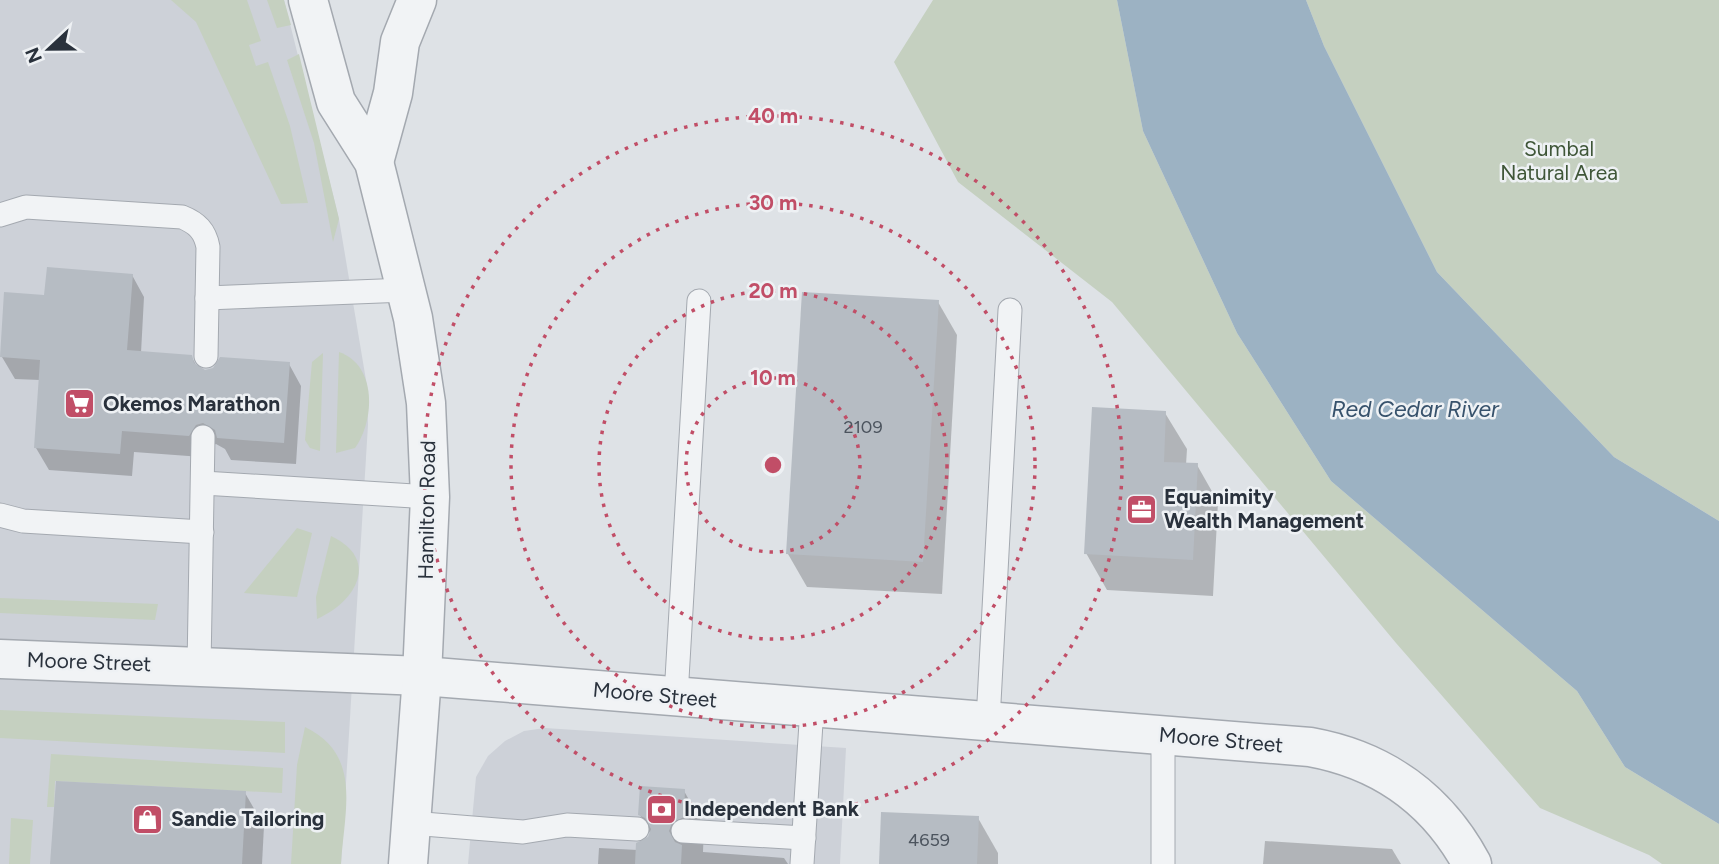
<svg xmlns="http://www.w3.org/2000/svg" width="1719" height="864" font-family="Figtree,sans-serif">
<style>
.built{fill:#cdd1d8}
.green{fill:#c5d0c0}
.water{fill:#9cb2c3}
.shadow{fill:#0003}
.building{fill:#b6bcc3}
.lines{fill:none;stroke-linecap:round;stroke-linejoin:round}
.service-casing{stroke:#a4a9b0;stroke-width:25}
.minor-casing{stroke:#a4a9b0;stroke-width:41}
.tertiary-casing{stroke:#a4a9b0;stroke-width:41}
.service{stroke:#f1f3f5;stroke-width:23}
.minor{stroke:#f1f3f5;stroke-width:38}
.tertiary{stroke:#f1f3f5;stroke-width:38}
.ring{fill:none;stroke:#c14e67;stroke-width:3.5;stroke-dasharray:3.5 7}
.labels{text-anchor:middle;stroke-width:5;stroke-linejoin:round;paint-order:stroke}
.number-label{font-size:18px;fill:#4c545e}
.park-label{font-size:21px;fill:#3f5638;stroke:#eef1f4}
.poi-label{font-size:21px;font-weight:bold;fill:#29313c;stroke:#eef1f4;text-anchor:start}
.street-label{font-size:21px;fill:#29313c;stroke:#eef1f4}
.water-label{font-size:23px;font-style:italic;fill:#37526c;stroke:#eef1f4}
.centre{fill:#c14e67;stroke:#eef1f4;stroke-width:3.5}
.ring-label{font-size:21px;text-anchor:middle;font-weight:bold;fill:#c14e67;stroke:#eef1f4;stroke-width:5;stroke-linejoin:round;paint-order:stroke}
</style>
<rect width="100%" height="100%" fill="#dee2e6"/>
<g class="built">
<path d="M0,0H284L339,219L367,386L368,425L341,864H0Z"/>
<path d="M545,728L846,748L840,864H468L476,777L488,756L505,741L524,731Z"/>
</g>
<g class="green">
<path d="M171,0H247L261,41L249,45L256,66L268,62L290,126L308,203L281,204L196,22Z"/>
<path d="M267,0H284L291,25L277,28Z"/>
<path d="M933,0H1117L1143,131L1237,333L1331,481L1577,691L1625,767L1719,824V864H1662L1649,855L1540,808L1396,643L1112,302L958,182L894,62Z"/>
<path d="M1306,0H1719V521L1614,457L1437,272L1324,46Z"/>
<path d="M299,54L339,219L333,242L314,143L287,60Z"/>
<path d="M339,352C377,365 375,420 355,448L336,453Z"/>
<path d="M323,353L320,451L310,448L305,440L312,362Z"/>
<path d="M297,528L312,533L297,597L244,593Z"/>
<path d="M331,536C380,559 357,601 317,619L316,597Z"/>
<path d="M0,598L158,604L155,620L0,613Z"/>
<path d="M0,710L285,722V753L0,738Z"/>
<path d="M305,727C363,755 344,811 341,864H291L297,765Z"/>
<path d="M51,754L283,768L282,793L55,781L54,807H47Z"/>
<path d="M11,818L33,820L30,864H9Z"/>
</g>
<path class="water" d="M1117,0H1306L1324,46L1437,272L1614,457L1719,521V824L1625,767L1577,691L1331,481L1237,333L1143,131Z"/>
<g class="shadow">
<path d="M132,275L144,297L141,353L191,356L197,367L205,372L289,364L301,386L296,464L231,460L225,449L216,444L208,447L202,457L134,452L132,476L49,470L36,448L40,380L15,379L2,357L46,297Z"/>
<path d="M938,302L957,335L942,594L807,587L788,554Z"/>
<path d="M1165,413L1187,449L1186,465H1197L1218,502L1213,596L1107,590L1086,553Z"/>
<path d="M684,791L704,826L703,852L784,858L788,864H598L599,848L638,850L650,838V833L640,815Z"/>
<path d="M245,793L264,826L262,864H53Z"/>
<path d="M978,818L998,853V864H881Z"/>
<path d="M1265,841L1392,849L1401,864H1263Z"/>
</g>
<g class="building">
<path d="M47,267L133,274L127,350L192,355L194,363L205,370L213,368L220,357L290,362L284,443L217,438L215,430L203,423L196,425L189,436L122,431L120,454L34,448L40,360L0,357L4,292L44,295Z"/>
<path d="M802,292L939,300L923,562L786,554Z"/>
<path d="M1092,407L1166,411L1164,462L1198,463L1193,560L1084,554Z"/>
<path d="M56,781L246,791L242,864H50Z"/>
<path d="M640,786L685,789L684,817L672,823L669,831L675,842L682,845L681,864H635L636,843L648,837L651,829L645,818L638,815Z"/>
<path d="M881,812L979,816L977,864H879Z"/>
</g>
<g class="lines">
<defs>
<g id="service">
<path d="M0,215L26,207L182,217C197,223 205,231 208,247L206,356"/>
<path d="M207,298L406,290"/>
<path d="M203,483L430,497"/>
<path d="M0,515L23,521L202,532"/>
<path d="M199,667L203,437"/>
<path d="M676,696L699,301"/>
<path d="M988,721L1010,310"/>
<path d="M1163,735V864"/>
<path d="M411,823L523,832L567,825L637,829"/>
<path d="M683,831L804,838"/>
<path d="M802,864L812,707"/>
</g>
<path id="minor" d="M0,659L422,676L1310,747C1382,760 1437,799 1472,864"/>
<g id="tertiary">
<path d="M308,0L336,102L374,162L413,318L426,403L430,497L422,676L408,864"/>
<path d="M374,162L393,93L400,42L417,0"/>
</g>
</defs>
<use href="#service" class="service-casing"/>
<use href="#minor" class="minor-casing"/>
<use href="#tertiary" class="tertiary-casing"/>
<use href="#service" class="service"/>
<use href="#minor" class="minor"/>
<use href="#tertiary" class="tertiary"/>
</g>
<g class="ring">
<circle cx="773" cy="465" r="87"/>
<circle cx="773" cy="465" r="174"/>
<circle cx="773" cy="465" r="262"/>
<circle cx="773" cy="465" r="349"/>
</g>
<defs>
<symbol id="supermarket-square" viewBox="-11 -11 22 22"><rect x="-9" y="-9" width="18" height="18" rx="4" fill="#c14e67" stroke="#eef1f4"/><path d="M-6-5.5h2.5l.6 2H6L4.5 2H-2.5L-4.4-4H-6ZM-1.5 3.2a1.3 1.3 0 1 0 .1 0ZM3 3.2a1.3 1.3 0 1 0 .1 0Z" fill="#fff"/></symbol>
<symbol id="office-square" viewBox="-11 -11 22 22"><rect x="-9" y="-9" width="18" height="18" rx="4" fill="#c14e67" stroke="#eef1f4"/><path d="M-6-3h4V-5.5h4V-3h4V5H-6ZM-1-4.5V-3h2v-1.5ZM-6 0V1H6V0Z" fill="#fff"/></symbol>
<symbol id="bank-square" viewBox="-11 -11 22 22"><rect x="-9" y="-9" width="18" height="18" rx="4" fill="#c14e67" stroke="#eef1f4"/><path d="M-6-4H6V4H-6ZM0-2.3a2.3 2.3 0 1 0 0 4.6a2.3 2.3 0 1 0 0-4.6Z" fill="#fff"/></symbol>
<symbol id="shop-square" viewBox="-11 -11 22 22"><rect x="-9" y="-9" width="18" height="18" rx="4" fill="#c14e67" stroke="#eef1f4"/><path d="M-5-2.5h2.3a2.7 3.5 0 0 1 5.4 0H5L5.5 6h-11ZM-1.5-2.5h3a1.5 2.3 0 0 0-3 0Z" fill="#fff"/></symbol>
</defs>
<g fill-rule="evenodd">
<use href="#supermarket-square" x="62" y="386" width="35" height="35"/>
<use href="#office-square" x="1124" y="492" width="35" height="35"/>
<use href="#bank-square" x="644" y="792" width="35" height="35"/>
<use href="#shop-square" x="130" y="802" width="35" height="35"/>
</g>
<g class="labels">
<g class="number-label">
<text x="863" y="433">2109</text>
<text x="929" y="846">4659</text>
</g>
<g class="park-label">
<text x="1559" y="156">Sumbal<tspan x="1559" dy="24">Natural Area</tspan></text>
</g>
<g class="poi-label">
<text x="103" y="411">Okemos Marathon</text>
<text x="1164" y="504">Equanimity<tspan x="1164" dy="24">Wealth Management</tspan></text>
<text x="684" y="816">Independent Bank</text>
<text x="171" y="826">Sandie Tailoring</text>
</g>
<g class="street-label">
<text transform="translate(427 510) rotate(-89)" y="7">Hamilton Road</text>
<text transform="translate(89 662) rotate(2)" y="7">Moore Street</text>
<text transform="translate(655 695) rotate(5)" y="7">Moore Street</text>
<text transform="translate(1221 740) rotate(5)" y="7">Moore Street</text>
</g>
<g class="water-label">
<text x="1415" y="417">Red Cedar River</text>
</g>
</g>
<circle cx="773" cy="465" r="10" class="centre"/>
<g class="ring-label">
<text x="773" y="123">40 m</text>
<text x="773" y="210">30 m</text>
<text x="773" y="298">20 m</text>
<text x="773" y="385">10 m</text>
</g>
<g transform="translate(49 49) rotate(248)" stroke="#eef1f4" stroke-width="5" paint-order="stroke">
<path d="M0-5L12 26L0 18L-12 26Z" fill="#29313c"/>
<text y="-10" font-size="19" font-weight="bold" text-anchor="middle" fill="#29313c">N</text>
</g>
</svg>
